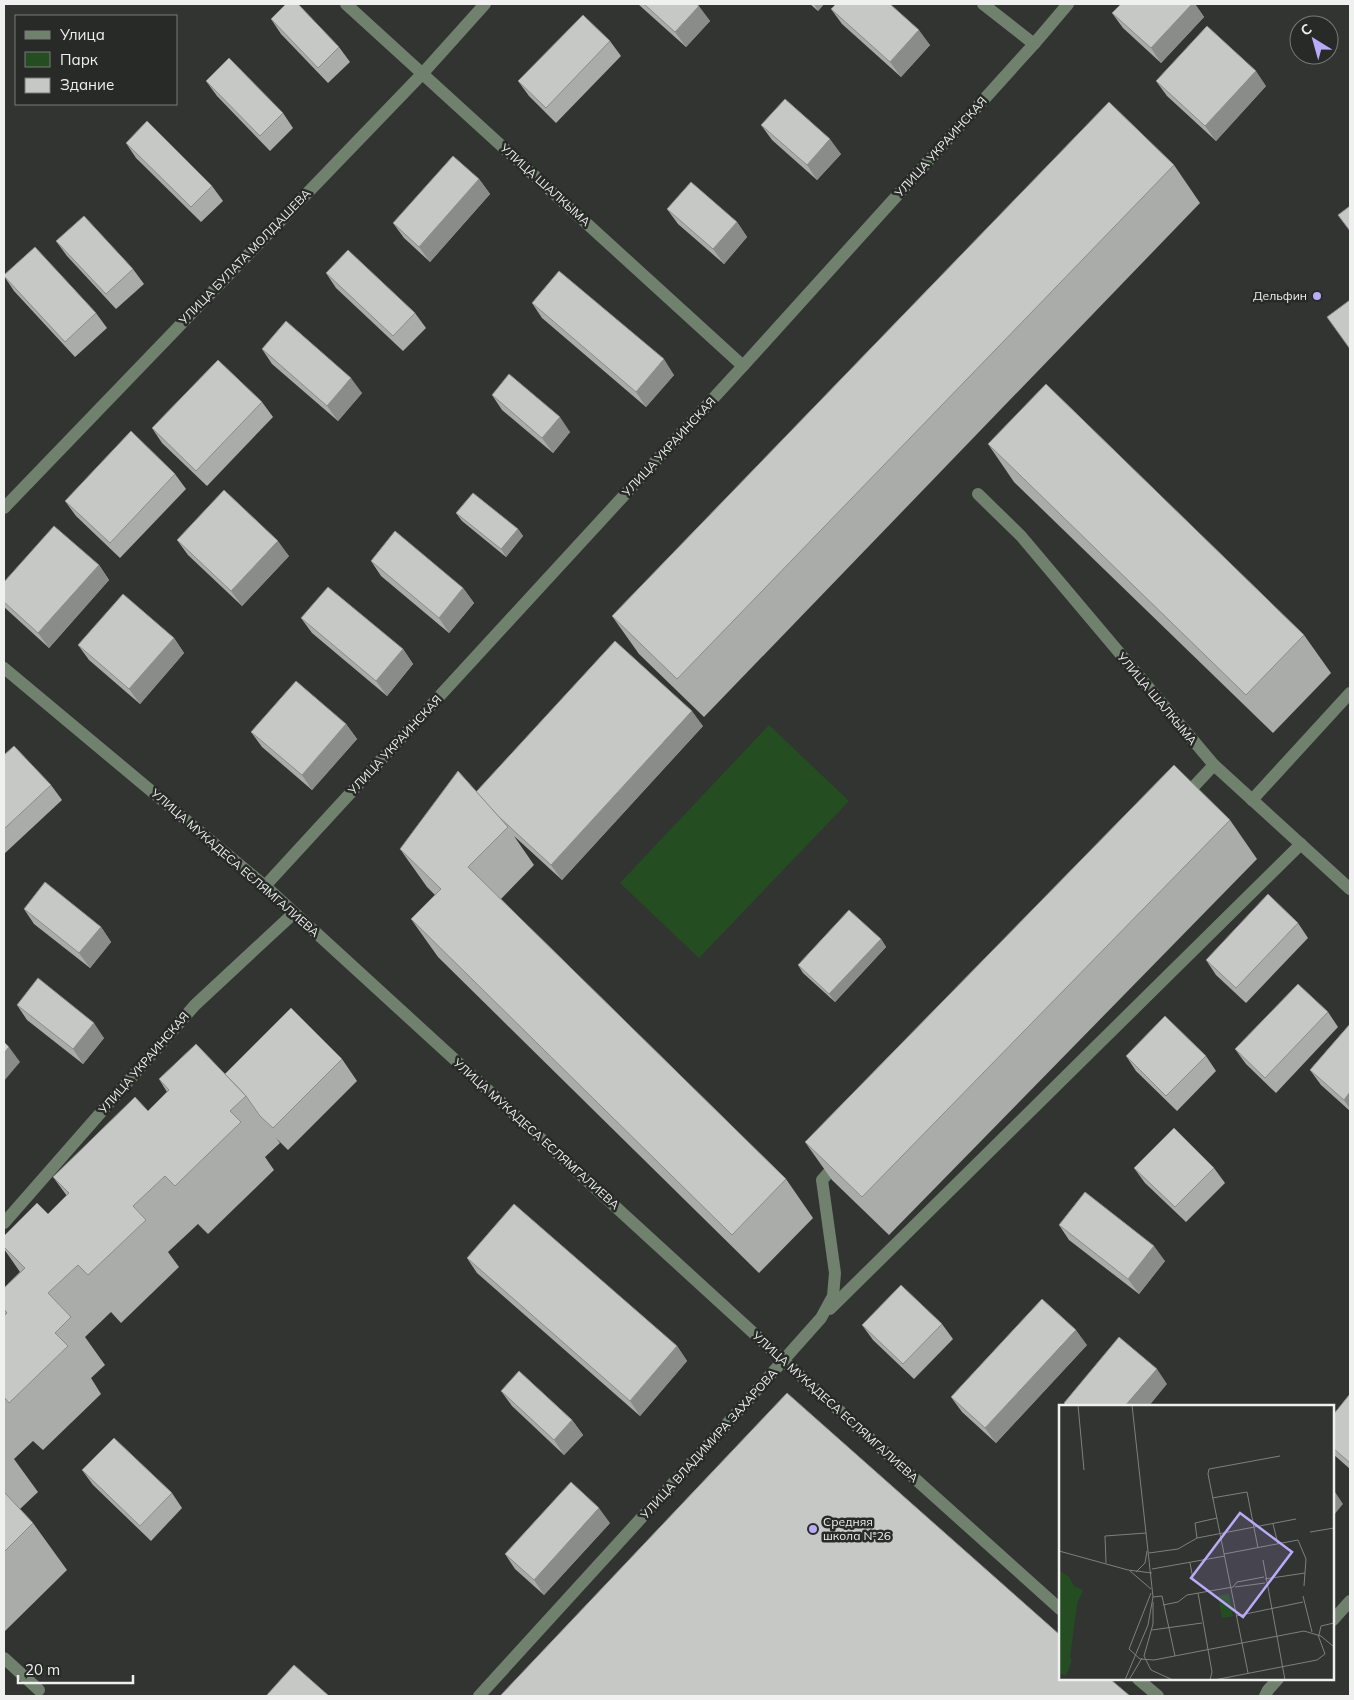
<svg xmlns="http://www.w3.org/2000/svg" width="1354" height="1700" font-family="Mulish,sans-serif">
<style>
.green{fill:#254d22}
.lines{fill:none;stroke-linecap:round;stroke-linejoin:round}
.minor{stroke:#70826e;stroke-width:12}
.wall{fill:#a9aca9}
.shaded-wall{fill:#8a8c8a}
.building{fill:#c5c8c5;stroke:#8a8c8a}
.poi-dot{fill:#b9abf7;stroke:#282a28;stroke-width:2}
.labels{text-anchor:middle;stroke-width:5;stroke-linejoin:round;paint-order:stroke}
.street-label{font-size:12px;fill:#eff0ef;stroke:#282a28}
.poi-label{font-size:12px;fill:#eff0ef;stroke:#282a28;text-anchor:end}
.inset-road{fill:none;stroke:#7e7f7e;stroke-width:1}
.view{fill:#b9abf7;fill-opacity:0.15;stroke:#b9abf7;stroke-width:2.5}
.inset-edge{fill:none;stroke:#eff0ef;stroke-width:2.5}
</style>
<rect width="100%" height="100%" fill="#323432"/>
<path class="green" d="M769,725L849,801L699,958L620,883Z"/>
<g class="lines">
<g class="minor">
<path d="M346,4L743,366"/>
<path d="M983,4L1034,44"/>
<path d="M978,494L1021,536L1214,765L1350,889"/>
<path d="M4,508L423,73L485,4"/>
<path d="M4,668L265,886L784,1361L1060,1609"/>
<path d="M1183,798L1214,765"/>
<path d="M1252,800L1350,693"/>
<path d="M265,886L743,366L1034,44L1068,4"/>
<path d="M4,1223L195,1005L294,913"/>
<path d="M830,1309L1301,844"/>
<path d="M1333,1620L1350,1601"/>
<path d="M4,1658L39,1690"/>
<path d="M1138,1679L1158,1696"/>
<path d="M479,1696L716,1436L821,1318L833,1296L835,1273L822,1180L839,1161"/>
<path d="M1265,1696L1268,1690L1278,1679"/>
</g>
</g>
<g class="wall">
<path d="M638,4H696L710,21L686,47Z"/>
<path d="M810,4H824L818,11Z"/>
<path d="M1121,4H1195L1204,17L1161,63L1123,28L1112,13Z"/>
<path d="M831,9L930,45L901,77L842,24Z"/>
<path d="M271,19L339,47L350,62L328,83L281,34Z"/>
<path d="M610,41L621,56L556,123L529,96L518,81Z"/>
<path d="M206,81L283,113L293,128L270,151L217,96Z"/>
<path d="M1156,81L1266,86L1216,141L1167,96Z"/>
<path d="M761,125L841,154L817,180L772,140Z"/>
<path d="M126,143L212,186L223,201L201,222L136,158Z"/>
<path d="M1174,165L1200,203L704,717L639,654L612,616Z"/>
<path d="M479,179L490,194L430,262L404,238L393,223Z"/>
<path d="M667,209L737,222L747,237L724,264L678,224Z"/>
<path d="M56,241L133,269L144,284L116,309L67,256Z"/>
<path d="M326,273L415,313L426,328L403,351L336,288Z"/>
<path d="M4,276L96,313L107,328L75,357L14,291Z"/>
<path d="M532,303L674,375L646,407L542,318Z"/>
<path d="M262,349L362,393L338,421L272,364Z"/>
<path d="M492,395L570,432L553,453L502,410Z"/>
<path d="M262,402L273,417L207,486L162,443L152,428Z"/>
<path d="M988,444L1304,635L1331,673L1273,733L1014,482Z"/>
<path d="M175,474L186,489L120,558L76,516L65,501Z"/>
<path d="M456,513L518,529L523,536L506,557L462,521Z"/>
<path d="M177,540L289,556L242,606L188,555Z"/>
<path d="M371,561L463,588L474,603L449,633L381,576Z"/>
<path d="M99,565L109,580L49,648L4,607V582Z"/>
<path d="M301,618L403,649L413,664L387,696L312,633Z"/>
<path d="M174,638L184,653L140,704L89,660L78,645Z"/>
<path d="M346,724L357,739L312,790L262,747L251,732Z"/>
<path d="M703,726L562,880L514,836L534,865L501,899L786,1179L813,1218L759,1273L438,957L411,919L435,895L427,887L400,849Z"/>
<path d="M4,755L51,785L62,800L4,854Z"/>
<path d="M1230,820L1257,859L889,1235L832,1180L805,1142Z"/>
<path d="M24,909L101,927L111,942L90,968L34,924Z"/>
<path d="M1298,923L1308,938L1246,1003L1216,975L1206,960Z"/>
<path d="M881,939L886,947L835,1002L803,973L798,965Z"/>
<path d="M17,1005L104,1038L83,1064L27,1020Z"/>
<path d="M1328,1012L1338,1027L1276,1093L1246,1064L1235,1049Z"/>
<path d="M1350,1024V1111L1321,1085L1310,1070Z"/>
<path d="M1126,1056H1206L1216,1071L1177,1111L1136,1071Z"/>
<path d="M342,1059L357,1081L288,1150L276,1138L280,1143L265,1157L274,1170L208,1234L198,1224L168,1252L179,1267L121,1323L111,1312L85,1337L105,1365L91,1378L101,1394L43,1450L33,1441L14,1459L38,1492L20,1509L33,1523L67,1570L4,1632V1316L5,1315L4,1314V1288L20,1272L4,1249V1236L48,1214L67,1196L53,1177L148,1111L167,1092L159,1079L225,1074Z"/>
<path d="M1134,1168H1214L1225,1183L1186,1222L1145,1183Z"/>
<path d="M1059,1225L1165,1261L1139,1294L1069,1240Z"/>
<path d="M467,1258L677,1346L687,1361L640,1416L477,1273Z"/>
<path d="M942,1324L953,1339L914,1379L873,1340L862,1325Z"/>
<path d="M1087,1345L996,1443L962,1412L951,1397Z"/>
<path d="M501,1391L572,1420L583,1435L564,1455L512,1406Z"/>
<path d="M1350,1394V1469L1333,1454V1415Z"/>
<path d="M82,1470L172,1493L182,1508L151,1541L93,1485Z"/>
<path d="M610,1523L544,1595L515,1569L505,1554Z"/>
</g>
<g class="shaded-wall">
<path d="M814,4H824L818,11Z"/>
<path d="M1192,4H1195L1204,17L1161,63L1151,48Z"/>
<path d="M699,6L710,21L686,47L675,32Z"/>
<path d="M919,30L930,45L901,77L890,62Z"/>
<path d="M1256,71L1266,86L1216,141L1205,126Z"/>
<path d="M830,139L841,154L817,180L807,165Z"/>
<path d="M479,179L490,194L430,262L419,247Z"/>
<path d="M737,222L747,237L724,264L713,249Z"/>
<path d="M664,359L674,375L646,407L636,392Z"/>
<path d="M351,378L362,393L338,421L327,406Z"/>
<path d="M560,417L570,432L553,453L542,438Z"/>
<path d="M518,529L523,536L506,557L501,549Z"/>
<path d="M278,541L289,556L242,606L231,591Z"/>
<path d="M99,565L109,580L49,648L38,633Z"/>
<path d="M463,588L474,603L449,633L439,618Z"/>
<path d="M174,638L184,653L140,704L129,689Z"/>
<path d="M403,649L413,664L387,696L376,681Z"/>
<path d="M692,711L703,726L562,880L551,865Z"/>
<path d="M346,724L357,739L312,790L302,775Z"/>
<path d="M101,927L111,942L90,968L79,953Z"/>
<path d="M881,939L886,947L835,1002L829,994Z"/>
<path d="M94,1023L104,1038L83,1064L73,1049Z"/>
<path d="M9,1047L20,1062L4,1081V1053Z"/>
<path d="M1350,1092V1109L1344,1100Z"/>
<path d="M1154,1246L1165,1261L1139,1294L1128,1279Z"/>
<path d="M1076,1330L1087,1345L996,1443L985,1428Z"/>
<path d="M677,1346L687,1361L640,1416L630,1401Z"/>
<path d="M1157,1369L1167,1384L1149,1406H1125Z"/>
<path d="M572,1420L583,1435L564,1455L554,1440Z"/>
<path d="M1333,1489L1343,1504L1333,1516Z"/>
<path d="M599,1508L610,1523L544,1595L534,1580Z"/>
</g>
<g class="building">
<path d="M286,4H298L339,47L318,68L271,19Z"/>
<path d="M644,4H696L699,6L675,32Z"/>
<path d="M836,4H890L919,30L890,62L831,9Z"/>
<path d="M1121,4H1192L1151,48L1112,13Z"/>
<path d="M583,15L610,41L546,108L518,81Z"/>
<path d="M1207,26L1256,71L1205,126L1156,81Z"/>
<path d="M229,58L283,113L260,136L206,81Z"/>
<path d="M785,99L830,139L807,165L761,125Z"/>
<path d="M1109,102L1174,165L677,679L612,616Z"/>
<path d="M147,121L212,186L191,207L126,143Z"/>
<path d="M453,156L479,179L419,247L393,223Z"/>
<path d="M691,182L737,222L713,249L667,209Z"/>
<path d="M1350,206V231L1338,215Z"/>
<path d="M84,216L133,269L106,294L56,241Z"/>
<path d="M35,247L96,313L65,342L4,276V275Z"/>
<path d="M348,250L415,313L393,336L326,273Z"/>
<path d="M559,271L664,359L636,392L532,303Z"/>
<path d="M1350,300V349L1327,317Z"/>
<path d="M286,321L351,378L327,406L262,349Z"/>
<path d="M218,360L262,402L196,471L152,428Z"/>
<path d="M509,374L560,417L542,438L492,395Z"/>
<path d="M1046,384L1304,635L1246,695L988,444Z"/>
<path d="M131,431L175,474L110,543L65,501Z"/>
<path d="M224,490L278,541L231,591L177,540Z"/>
<path d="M473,493L518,529L501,549L456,513Z"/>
<path d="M54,526L99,565L38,633L4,602V582Z"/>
<path d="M395,531L463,588L439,618L371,561Z"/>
<path d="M328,587L403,649L376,681L301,618Z"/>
<path d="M123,594L174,638L129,689L78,645Z"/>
<path d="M615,641L692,711L551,865L497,815L476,792Z"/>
<path d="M296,681L346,724L302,775L251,732Z"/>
<path d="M14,746L51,785L4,829V755Z"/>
<path d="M1174,765L1230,820L862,1197L805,1142Z"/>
<path d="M458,771L508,827L468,867L786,1179L732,1235L411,919L441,889L400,849Z"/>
<path d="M45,882L101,927L79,953L24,909Z"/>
<path d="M1268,894L1298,923L1236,988L1206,960Z"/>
<path d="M849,910L881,939L829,994L798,965Z"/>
<path d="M38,978L94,1023L73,1049L17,1005Z"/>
<path d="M1298,984L1328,1012L1265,1078L1235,1049Z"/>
<path d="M291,1008L342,1059L273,1128L260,1116L246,1096L225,1074Z"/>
<path d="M1165,1016L1206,1056L1166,1096L1126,1056Z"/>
<path d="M1350,1024V1092L1344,1100L1310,1070Z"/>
<path d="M4,1042L9,1047L4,1053Z"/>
<path d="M196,1044L246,1096L230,1111L241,1122L175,1186L165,1176L133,1206L146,1220L88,1275L78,1265L48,1293L71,1317L55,1333L68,1346L9,1403L4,1397V1316L7,1313L4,1309V1288L25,1268L4,1247V1236L37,1203L48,1214L69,1193L53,1177L135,1097L148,1111L169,1090L159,1079Z"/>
<path d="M1174,1128L1214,1168L1175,1207L1134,1168Z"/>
<path d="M1085,1192L1154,1246L1128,1279L1059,1225Z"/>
<path d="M514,1204L677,1346L630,1401L467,1258Z"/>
<path d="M901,1285L942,1324L903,1364L862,1325Z"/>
<path d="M1042,1299L1076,1330L985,1428L951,1397Z"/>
<path d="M1119,1337L1157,1369L1125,1406H1067L1064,1403Z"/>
<path d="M519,1371L572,1420L554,1440L501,1391Z"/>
<path d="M787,1393L1060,1635V1679H1110L1130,1696H500Z"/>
<path d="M1350,1394V1463L1333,1448V1415Z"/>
<path d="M114,1438L172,1493L140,1526L82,1470Z"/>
<path d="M571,1482L599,1508L534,1580L505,1554Z"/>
<path d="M4,1492L33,1523L4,1552Z"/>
<path d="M294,1665L329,1696H266Z"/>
</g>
<g class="poi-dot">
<circle cx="1317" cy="296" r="5"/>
<circle cx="813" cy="1529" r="5"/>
</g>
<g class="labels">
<g class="street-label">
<text transform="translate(941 147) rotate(-48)" y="4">УЛИЦА УКРАИНСКАЯ</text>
<text transform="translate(545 185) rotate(42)" y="4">УЛИЦА ШАЛКЫМА</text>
<text transform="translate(245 257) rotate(-46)" y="4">УЛИЦА БУЛАТА МОЛДАШЕВА</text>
<text transform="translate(669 447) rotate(-47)" y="4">УЛИЦА УКРАИНСКАЯ</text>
<text transform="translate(1157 699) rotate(50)" y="4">УЛИЦА ШАЛКЫМА</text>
<text transform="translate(395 745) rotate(-47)" y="4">УЛИЦА УКРАИНСКАЯ</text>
<text transform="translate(235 863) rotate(41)" y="4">УЛИЦА МУКАДЕСА ЕСЛЯМГАЛИЕВА</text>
<text transform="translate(144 1063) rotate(-49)" y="4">УЛИЦА УКРАИНСКАЯ</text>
<text transform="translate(536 1134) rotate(42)" y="4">УЛИЦА МУКАДЕСА ЕСЛЯМГАЛИЕВА</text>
<text transform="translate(835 1407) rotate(42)" y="4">УЛИЦА МУКАДЕСА ЕСЛЯМГАЛИЕВА</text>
<text transform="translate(709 1444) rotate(-48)" y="4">УЛИЦА ВЛАДИМИРА ЗАХАРОВА</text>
</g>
<g class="poi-label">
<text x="1307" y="300">Дельфин</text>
<text x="823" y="1526" text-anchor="start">Средняя<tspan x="823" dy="14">школа №26</tspan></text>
</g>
</g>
<g transform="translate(1059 1405)">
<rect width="275" height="275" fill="#323432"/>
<path d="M0,165L10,172L15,181L24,185L18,199L11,253L13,255L7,271L0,268ZM170,189L174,211L163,213L159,191Z" fill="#254d22"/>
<path class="inset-road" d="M19,0L25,65M153,93L188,87L199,143M214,119L219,139M251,127L275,123M138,133L136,118L158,113M0,146L69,165L93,168M90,148L119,144L138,133L237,114M165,149L239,135L247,154L245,181M204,155L226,275M47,158L46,131L87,128M131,158L134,174M93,164L166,151M71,166L92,184M77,167L86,158L88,146M206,174L246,168M176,182L206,178M92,188L70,244L81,254L95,255L245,226L262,231L275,242M139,188L153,267L151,275M244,191L253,227M94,192L103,191L116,251M94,197V219L85,251L92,265L114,275M104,200L119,197L128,190L174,182L178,177L205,172M177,211L244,197M93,225L143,218M260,230L262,221L275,218M189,268L149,69L150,64L221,51M66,275L89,220L94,192L73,0M70,275L83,253M155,275L258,255L266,249L259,230"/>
<path class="view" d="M181,108L233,147L184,212L132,173Z"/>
<rect width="275" height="275" class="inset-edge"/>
</g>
<rect width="1354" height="1700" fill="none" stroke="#eff0ef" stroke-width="10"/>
<rect x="15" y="15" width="162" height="90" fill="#282a28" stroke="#787978"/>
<rect x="25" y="31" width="25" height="8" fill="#70826e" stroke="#787978"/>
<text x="60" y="40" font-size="15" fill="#eff0ef">Улица</text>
<rect x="25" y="52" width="25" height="15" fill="#254d22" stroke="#787978"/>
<text x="60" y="65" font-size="15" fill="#eff0ef">Парк</text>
<rect x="25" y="78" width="25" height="15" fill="#c5c8c5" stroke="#787978"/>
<text x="60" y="90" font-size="15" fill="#eff0ef">Здание</text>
<g transform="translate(1314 40) rotate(323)"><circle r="24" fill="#282a28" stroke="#787978"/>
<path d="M0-4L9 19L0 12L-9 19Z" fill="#b9abf7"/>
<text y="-8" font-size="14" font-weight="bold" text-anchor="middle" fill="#eff0ef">С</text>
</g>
<path d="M18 1675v8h115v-8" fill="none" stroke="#eff0ef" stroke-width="2.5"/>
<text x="25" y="1675" font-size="15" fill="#eff0ef" stroke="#282a28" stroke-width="4" paint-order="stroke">20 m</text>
</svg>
